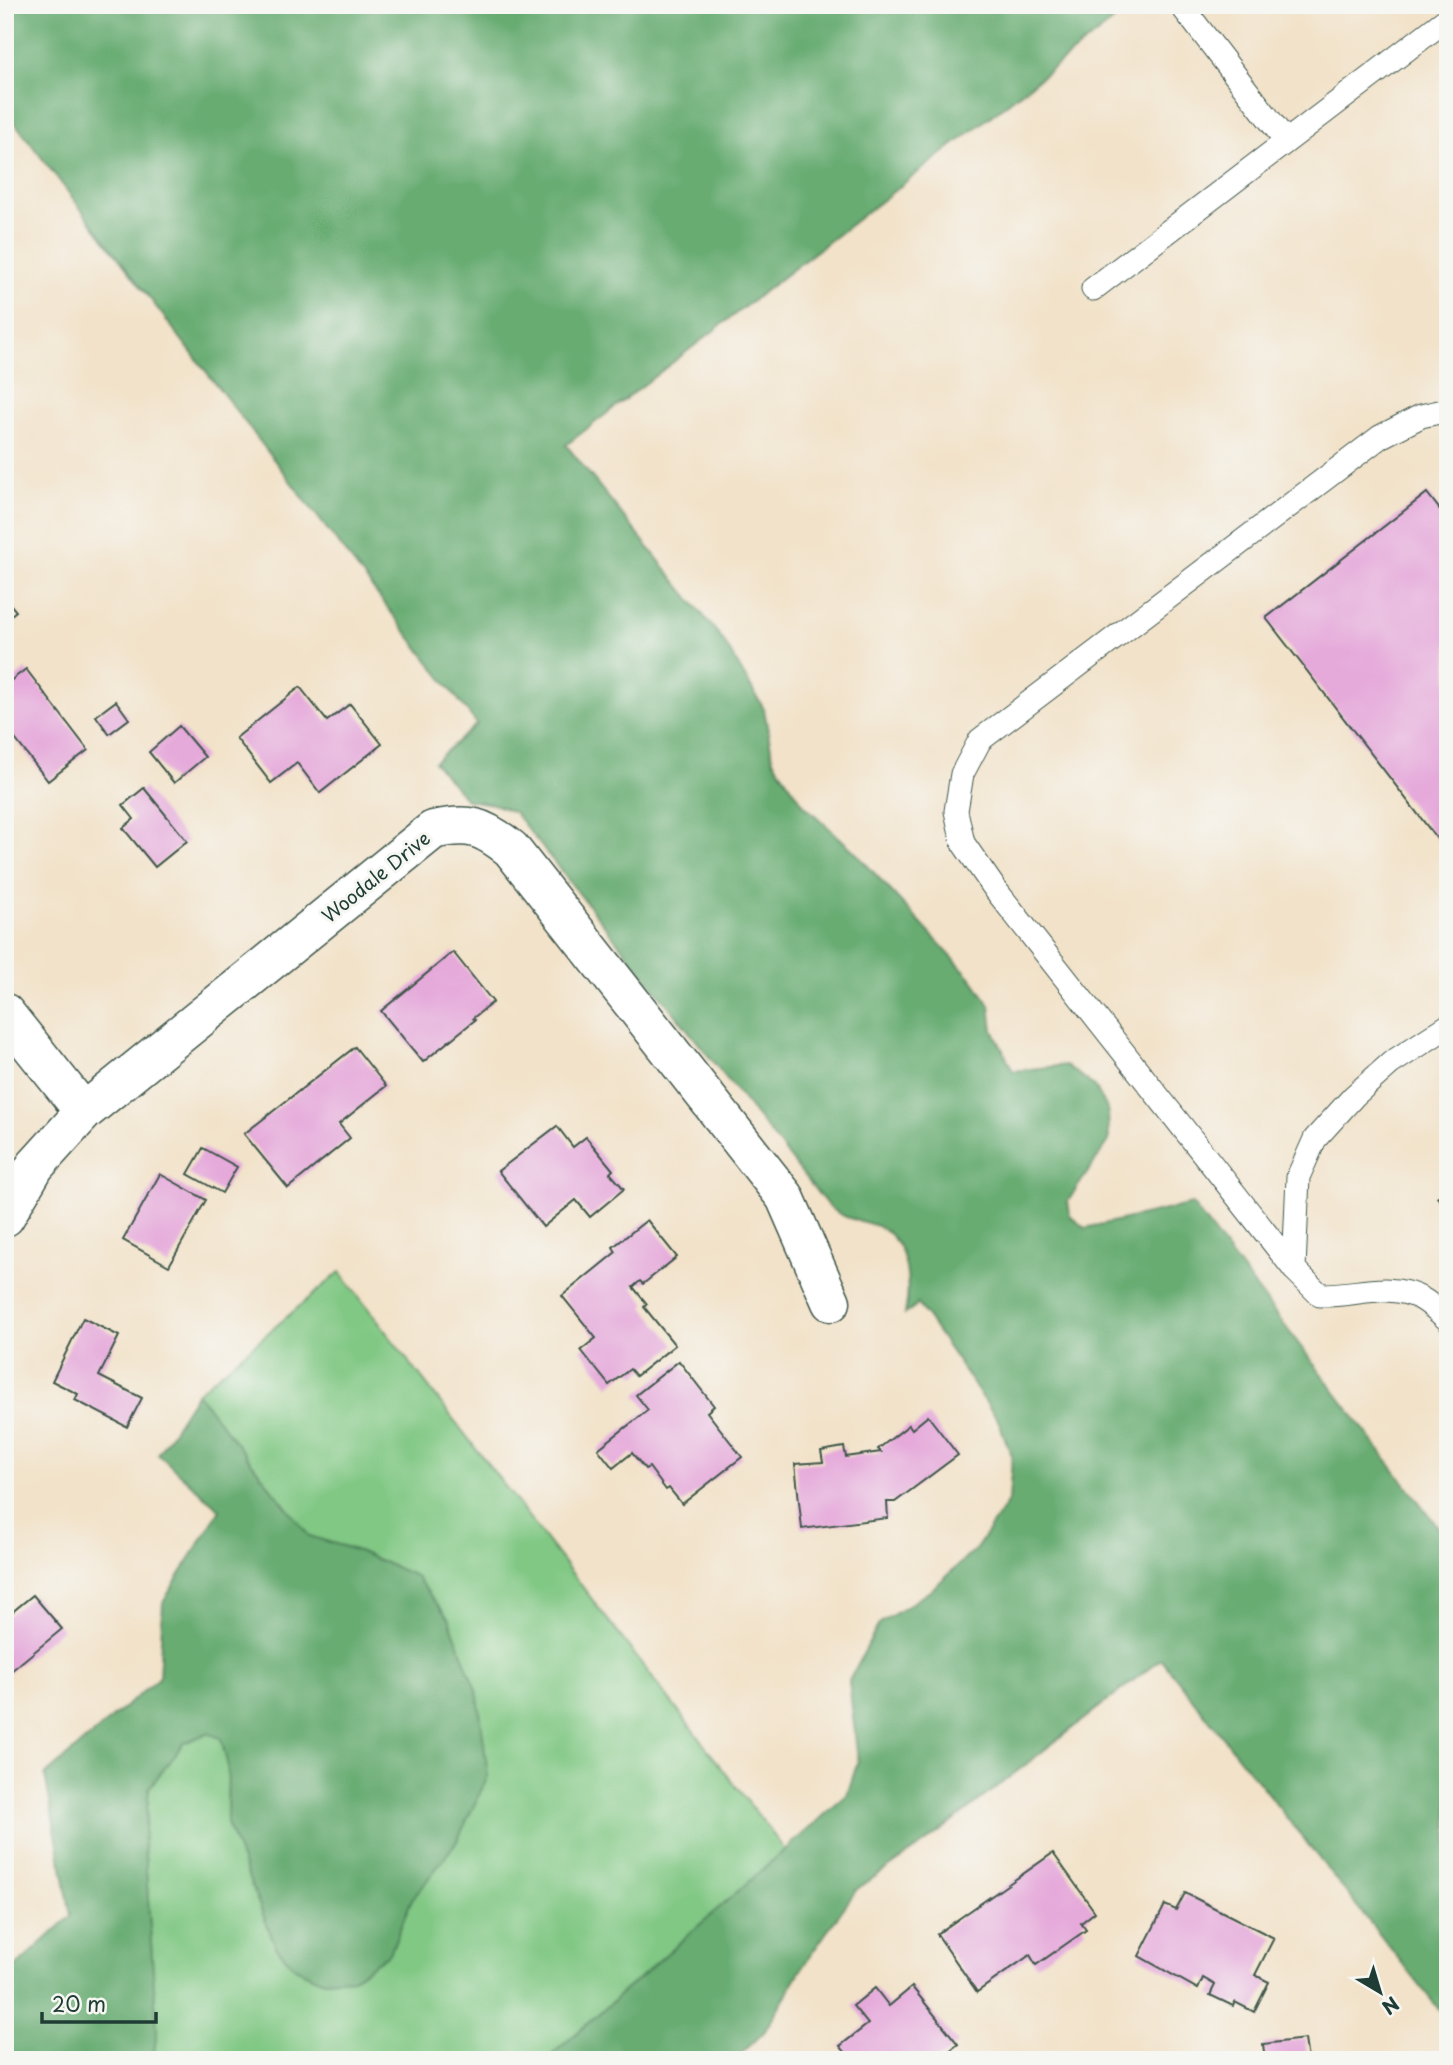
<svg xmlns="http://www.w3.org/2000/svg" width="1453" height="2065" font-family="'Playpen Sans',sans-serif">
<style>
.green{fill:#81c884;stroke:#50825c;stroke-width:2}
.forest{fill:#68ac72;stroke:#447453;stroke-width:2}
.building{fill:#e5a9da}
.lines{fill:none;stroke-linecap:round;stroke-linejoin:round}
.service-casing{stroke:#3f564a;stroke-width:25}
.minor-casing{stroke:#3f564a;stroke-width:41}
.service{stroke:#fff;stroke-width:23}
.minor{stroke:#fff;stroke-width:38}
.labels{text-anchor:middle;stroke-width:6;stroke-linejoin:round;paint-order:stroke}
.street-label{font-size:19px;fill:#1f3d34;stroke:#f6f6f2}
</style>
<rect width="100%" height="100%" fill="#f6f6f2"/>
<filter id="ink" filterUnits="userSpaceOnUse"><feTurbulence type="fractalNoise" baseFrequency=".0143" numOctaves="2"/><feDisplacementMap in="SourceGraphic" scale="14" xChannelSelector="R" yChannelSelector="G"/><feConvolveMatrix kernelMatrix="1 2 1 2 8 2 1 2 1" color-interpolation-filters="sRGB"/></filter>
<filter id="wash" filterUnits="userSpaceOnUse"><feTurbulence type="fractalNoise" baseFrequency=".00686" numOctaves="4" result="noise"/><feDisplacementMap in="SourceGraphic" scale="28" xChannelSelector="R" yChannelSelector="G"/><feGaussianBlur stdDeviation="1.57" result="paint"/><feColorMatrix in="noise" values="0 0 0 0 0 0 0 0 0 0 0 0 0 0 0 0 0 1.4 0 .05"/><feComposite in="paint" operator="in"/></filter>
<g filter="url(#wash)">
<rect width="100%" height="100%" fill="#f2e2c9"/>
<path class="green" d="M340,1272L785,1850L546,2060H153L157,2030L144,1841L149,1788L184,1743L207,1733L221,1737L228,1766L227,1823L276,1947L295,1968L321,1980L353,1978L390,1953L411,1901L457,1841L478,1696L449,1619L415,1576L358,1551L309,1536L197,1393Z"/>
<g class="forest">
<path d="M5,5H1134L566,445L723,640L764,709L773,760L804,805L854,851L972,979L990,1005L993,1030L1013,1071L1066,1065L1095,1087L1108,1110L1109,1141L1068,1201L1070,1216L1085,1228L1192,1204L1448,1540V2021L1161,1659L925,1843L857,1889L805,1963L764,2032L735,2060H546L847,1795L858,1761L849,1681L879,1624L930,1591L976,1549L1009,1500L1012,1457L998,1420L918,1304L905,1314C910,1288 910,1250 886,1231C874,1222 857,1222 844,1216C839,1214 834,1210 829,1207L514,812L493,804L467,800L434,762L477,724L5,110Z"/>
<path d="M197,1393L309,1536L358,1551L415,1576L449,1619L478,1696L488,1776L457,1841L411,1901L390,1953L353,1978L321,1980L295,1968L276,1947L227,1823L228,1766L221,1738L207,1733L184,1743L149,1788L144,1841L157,2030L153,2060H5V1977L71,1916L45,1775L159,1678L163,1602L220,1510L158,1454Z"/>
</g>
<g id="blocks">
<g class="building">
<path d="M1427,493L1448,520V853L1266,618Z"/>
<path d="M5,598L16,611L5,620Z"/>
<path d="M26,669L88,750L48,781L5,726V685Z"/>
<path d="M300,687L327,721L350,704L382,744L320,793L297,763L271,783L236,738Z"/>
<path d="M116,701L129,719L109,734L96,716Z"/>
<path d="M179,726L205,757L174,783L149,752Z"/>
<path d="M144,788L187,841L155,867L123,828L134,819L123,805Z"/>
<path d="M453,952L493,1002L473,1018L475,1020L423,1062L381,1011Z"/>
<path d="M355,1047L386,1086L339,1124L350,1138L288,1188L244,1134Z"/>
<path d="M557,1126L573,1147L586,1137L613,1170L610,1173L624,1189L590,1217L576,1200L543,1227L498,1171Z"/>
<path d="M203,1148L237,1167L222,1193L188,1174Z"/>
<path d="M160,1174L206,1200L169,1266L123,1240Z"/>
<path d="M1448,1189V1210L1437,1197Z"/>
<path d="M647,1220L677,1257L643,1284L640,1281L633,1287L647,1304L644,1307L675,1345L636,1376L630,1369L609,1385L581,1350L596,1338L562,1296L616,1252L613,1247Z"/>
<path d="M83,1318L119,1336L99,1376L142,1398L127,1427L75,1400L78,1394L52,1381Z"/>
<path d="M679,1361L714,1406L707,1412L742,1457L682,1504L669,1488L666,1490L649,1467L645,1469L632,1453L613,1468L598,1449L648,1410L636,1395Z"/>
<path d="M928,1416L958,1455L895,1502H887L888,1518L802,1529L795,1464L823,1462L821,1451L844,1447L846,1457L881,1452L878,1449L909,1425L912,1429Z"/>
<path d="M33,1595L62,1629L5,1676V1618Z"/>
<path d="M1053,1853L1095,1912L1081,1923L1086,1930L1036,1965L1030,1955L977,1992L937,1934Z"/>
<path d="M1185,1893L1274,1938L1255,1975L1269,1982L1254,2012L1235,2002L1233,2006L1210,1995L1215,1985L1203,1978L1198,1989L1139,1956L1165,1905L1176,1910Z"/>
<path d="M912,1987L958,2044L938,2060H852L840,2046L868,2024L853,2006L875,1988L889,2006Z"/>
<path d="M1305,2039L1308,2060H1265L1263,2044Z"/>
</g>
</g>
</g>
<g filter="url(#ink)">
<use href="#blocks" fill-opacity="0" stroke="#3f564a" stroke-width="2"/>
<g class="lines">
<defs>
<g id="service">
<path d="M1181,5L1286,141"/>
<path d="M1093,289L1448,18"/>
<path d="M1448,410L1421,416L1380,437L980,740L962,774L956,811L963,843L995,889L1294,1269L1320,1295C1355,1296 1390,1281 1422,1299C1431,1304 1440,1313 1448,1320"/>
<path d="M1294,1269L1298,1177L1315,1139L1354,1096L1391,1063L1448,1026"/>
</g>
<g id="minor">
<path d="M5,1013L84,1112"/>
<path d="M5,1217L35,1166L84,1112L433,830C469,822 482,826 511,849L785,1197L831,1302"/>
</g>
</defs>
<use href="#service" class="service-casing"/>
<use href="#minor" class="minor-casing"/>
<use href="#service" class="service"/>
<use href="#minor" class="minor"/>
</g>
</g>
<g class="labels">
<g class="street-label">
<text transform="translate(376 877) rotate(-39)" y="7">Woodale Drive</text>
</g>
</g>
<rect width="1453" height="2065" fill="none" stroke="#f6f6f2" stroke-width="28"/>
<g transform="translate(1380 1992) rotate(142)" stroke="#f6f6f2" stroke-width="5" paint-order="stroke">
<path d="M0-5L12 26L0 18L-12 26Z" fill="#1f3d34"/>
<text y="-10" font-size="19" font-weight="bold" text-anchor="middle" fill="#1f3d34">N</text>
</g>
<path d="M42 2012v10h114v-10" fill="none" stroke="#1f3d34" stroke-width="3.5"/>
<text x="52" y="2012" font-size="21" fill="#1f3d34" stroke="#f6f6f2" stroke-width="5" paint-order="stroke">20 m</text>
</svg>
